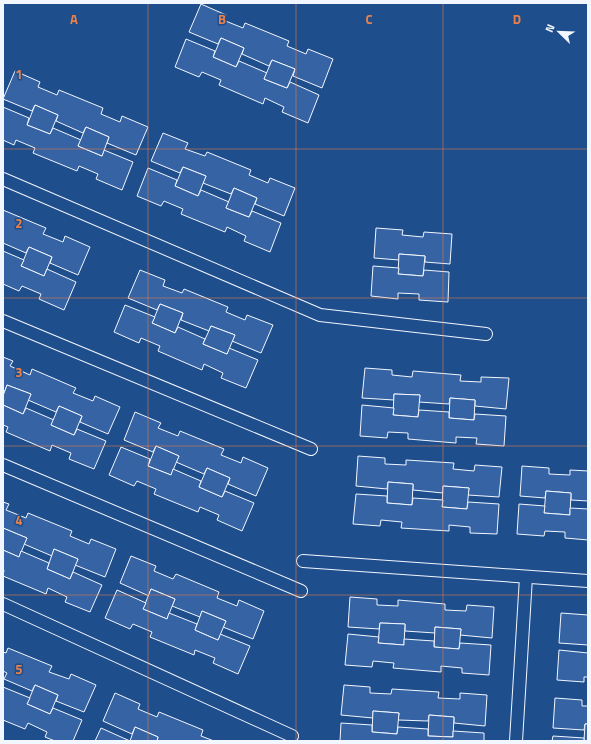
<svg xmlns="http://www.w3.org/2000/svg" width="591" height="744" font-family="'Titillium Web',sans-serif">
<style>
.building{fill:#3563a3;stroke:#f2f6ff}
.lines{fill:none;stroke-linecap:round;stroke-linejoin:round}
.lane-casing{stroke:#f2f6ff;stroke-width:14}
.lane{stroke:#1f4e8c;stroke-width:12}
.grid{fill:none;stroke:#ea8049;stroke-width:1;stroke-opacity:0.55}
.grid-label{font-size:13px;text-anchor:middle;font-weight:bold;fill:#ea8049;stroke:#1f4e8c;stroke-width:3;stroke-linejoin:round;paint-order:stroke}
</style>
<rect width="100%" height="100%" fill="#1f4e8c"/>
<g class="building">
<path d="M201,4L226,15L223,20L243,28L245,23L289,41L287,46L306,54L308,49L333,59L322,88L293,76L295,69L272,60L269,66L242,54L244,48L221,38L218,44L189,32Z"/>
<path d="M221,38L244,48L236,67L213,57Z"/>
<path d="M186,39L215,51L213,57L236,67L239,61L267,73L264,79L287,88L290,82L319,95L308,123L282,112L284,107L265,98L263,104L219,85L221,80L202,72L199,77L175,67Z"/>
<path d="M272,60L295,69L287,88L264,79Z"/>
<path d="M15,71L40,82L38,87L57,95L59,90L103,108L101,114L120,122L122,116L148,127L136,155L107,143L109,137L86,127L83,133L56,121L58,115L35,105L32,111L3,99Z"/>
<path d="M35,105L58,115L50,134L27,125Z"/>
<path d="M3,107L29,118L27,125L50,134L53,128L81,140L78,146L102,156L104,150L133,162L122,190L96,179L98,174L79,166L77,171L33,153L35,148L16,140L14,145L3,140Z"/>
<path d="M86,127L109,137L102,156L78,146Z"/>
<path d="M163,133L188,143L185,149L205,156L207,152L251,170L249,175L268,183L270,178L295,188L284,216L255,204L257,198L234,188L231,194L203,183L206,176L183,167L180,173L151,161Z"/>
<path d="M183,167L206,176L198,196L175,186Z"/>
<path d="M148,168L177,180L175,186L198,196L201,190L229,202L226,208L249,217L252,211L281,223L270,252L244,241L246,236L227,227L225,232L181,214L183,209L164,201L161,206L137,196Z"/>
<path d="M234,188L257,198L249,217L226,208Z"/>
<path d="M3,210L46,228L43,234L63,242L65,236L90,247L78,275L50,263L52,257L29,247L26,253L3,243Z"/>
<path d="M376,228L403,230L402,235L423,237L424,232L452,234L450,264L425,262V256L399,254V260L374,258Z"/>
<path d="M29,247L52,257L44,276L21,266Z"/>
<path d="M3,251L24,260L21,266L44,276L47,269L76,282L64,310L39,299L41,294L22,286L19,291L3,284Z"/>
<path d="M399,254L425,256L423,276L398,274Z"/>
<path d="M373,266L399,268L398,274L423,276L424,270L449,272L448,302L419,300V294L398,293V299L371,296Z"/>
<path d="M140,270L165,280L163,286L182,293L184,289L228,307L226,312L245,320L247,315L273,325L261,353L232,341L235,335L211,326L209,331L181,320L183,313L160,304L157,310L128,298Z"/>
<path d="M160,304L183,313L175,333L152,323Z"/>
<path d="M125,305L155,317L152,323L175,333L178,327L205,339L203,344L227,354L229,348L258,360L246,388L221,378L223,373L204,364L202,370L158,351L160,346L141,338L139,343L114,332Z"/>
<path d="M211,326L235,335L227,354L203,344Z"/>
<path d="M3,357L13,361L10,366L30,375L32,369L76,388L73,393L93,401L95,396L120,407L108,434L80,422L82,416L59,406L56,412L28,400L31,394L7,385L5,391L3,390Z"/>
<path d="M365,368L392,370V375L412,377L413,371L461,375L460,381L481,382V377L509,378L506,409L475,406V400L450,398L449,404L419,402L420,395L394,394V400L362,398Z"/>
<path d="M7,385L31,394L23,414L3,405V396Z"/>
<path d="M394,394L420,395L418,417L393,415Z"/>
<path d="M450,398L475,400L474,420L449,418Z"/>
<path d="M3,405L23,414L26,408L54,420L51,425L74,435L77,429L106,441L94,469L69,459L71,453L52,445L50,451L6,432L8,427L3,425Z"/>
<path d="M362,405L394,408L393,415L418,417L419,410L449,412V418L474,420L475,414L506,416L504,446L476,444L477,438L456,437V443L408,439V433L388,432L387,438L360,436Z"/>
<path d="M59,406L82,416L74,435L51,425Z"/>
<path d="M135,412L161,423L158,428L178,436L180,431L224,449L221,455L241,463L243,457L268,468L256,496L228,484L230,478L207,468L204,474L176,462L179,456L156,446L153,452L124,440Z"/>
<path d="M156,446L179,456L171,475L148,466Z"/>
<path d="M121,447L150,459L148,466L171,475L173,469L201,481L199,487L222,497L225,491L254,503L242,531L217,520L219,515L200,507L198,512L154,494L156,489L137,481L134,486L109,475Z"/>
<path d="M358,456L385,458V464L406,465V460L454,463L453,469L474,471L475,465L502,467L499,497L468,495L469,488L443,486V493L413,490V484L388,482L387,489L356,486Z"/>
<path d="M522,466L549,468V474L570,475V470L588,471V501L571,500V493L546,491L545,498L520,496Z"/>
<path d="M207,468L230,478L222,497L199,487Z"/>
<path d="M388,482L413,484L412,505L387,503Z"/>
<path d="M443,486L469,488L467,509L442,507Z"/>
<path d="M546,491L571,493L570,515L544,513Z"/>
<path d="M356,494L387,496V503L412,505L413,498L443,500L442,507L467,509L468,502L499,504L497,534L470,533V527L449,525V531L401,528L402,522L381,520L380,526L353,524Z"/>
<path d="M3,502L9,504L6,510L26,518L28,513L72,531L70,536L89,544L91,539L116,549L105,577L75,565L78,559L54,549L52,556L24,544L27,538L3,528V529Z"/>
<path d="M519,504L545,506L544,513L570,515V508L588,509V540L565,538V532L545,531L544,536L517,534Z"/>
<path d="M3,528L27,538L19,557L3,550Z"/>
<path d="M54,549L78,559L70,579L47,569Z"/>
<path d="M3,550L19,557L21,551L49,563L47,569L70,579L73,572L102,585L90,612L65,602L67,597L48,588L46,594L3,576L4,570H3Z"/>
<path d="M131,556L156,566L154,571L173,579L176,574L219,592L217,598L237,606L239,600L264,611L253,639L223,627L226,621L202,611L200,617L172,606L175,599L151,589L149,596L120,583Z"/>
<path d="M151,589L175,599L167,619L143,609Z"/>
<path d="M117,590L146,603L143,609L167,619L169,613L197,624L195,630L218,640L220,634L250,646L238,674L213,663L215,658L195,650L194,655L150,637L152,632L133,624L130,629L105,618Z"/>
<path d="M350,597L377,599V605L398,606V600L445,604V610L466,611L467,605L494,607L492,638L460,635L461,629L435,627V633L405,631V624L380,623L379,629L348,627Z"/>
<path d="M202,611L226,621L218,640L195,630Z"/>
<path d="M561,613L588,615V645L559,643Z"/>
<path d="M380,623L405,624L404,645L378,643Z"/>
<path d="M435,627L461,629L459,649L434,647Z"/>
<path d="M348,634L379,637L378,643L404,645V639L434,641V647L459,649L460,643L491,645L489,675L462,673V668L441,666V672L393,668L394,663L373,661L372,667L345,665Z"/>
<path d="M8,648L52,666L49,672L69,679L71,674L96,685L84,712L56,701L58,695L35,685L32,691L4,679L7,673L3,671V652L6,653Z"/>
<path d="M559,650L588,653V677H584V682L557,680Z"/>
<path d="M35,685L58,695L50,714L27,704Z"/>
<path d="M344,685L370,687V693L391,694L392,689L439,692L438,698L460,699V693L487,695L485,726L454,723V717L429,715L428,721L398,720L399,713L373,711V718L341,715Z"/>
<path d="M3,687L30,698L27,704L50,714L53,708L82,720L73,741H55L45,737L47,732L28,723L25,729L3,720Z"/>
<path d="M115,693L140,704L138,709L157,717L159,712L203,730L201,736L214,741H157L158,737L135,727L132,734L103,721Z"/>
<path d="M555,698L582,700V706H588V724H585L584,730L553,728Z"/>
<path d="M373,711L399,713L397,734L372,732Z"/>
<path d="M429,715L454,717L453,737L428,736Z"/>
<path d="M341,723L372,725V732L397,734L398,727L428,729V736L453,737V731L484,733V741H340Z"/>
<path d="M585,724H588V741H584Z"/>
<path d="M135,727L158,737L157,741H130Z"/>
<path d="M101,728L130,741H95Z"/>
<path d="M553,736L584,738V741H552Z"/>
</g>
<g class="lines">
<defs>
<g id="lane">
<path d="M3,179L320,315L486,334"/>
<path d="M3,321L311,449"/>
<path d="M3,465L301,591"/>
<path d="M303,561L588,581"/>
<path d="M3,604L292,736"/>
<path d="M516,741L526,577"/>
</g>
</defs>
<use href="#lane" class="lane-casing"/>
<use href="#lane" class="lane"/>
</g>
<path class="grid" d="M148,3V741M296,3V741M443,3V741M3,149H588M3,298H588M3,446H588M3,595H588"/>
<g class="grid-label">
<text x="74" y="24">A</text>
<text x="222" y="24">B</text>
<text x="369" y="24">C</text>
<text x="517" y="24">D</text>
<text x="19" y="79">1</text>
<text x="19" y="228">2</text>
<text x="19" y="377">3</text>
<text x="19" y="525">4</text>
<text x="19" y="674">5</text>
</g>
<rect width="591" height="744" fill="none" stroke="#f2f6ff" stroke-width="8"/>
<g transform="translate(559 32) rotate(293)" stroke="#1f4e8c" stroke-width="3" paint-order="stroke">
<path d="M0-3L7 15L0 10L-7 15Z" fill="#f2f6ff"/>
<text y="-6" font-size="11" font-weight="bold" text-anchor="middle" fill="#f2f6ff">N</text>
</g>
</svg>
